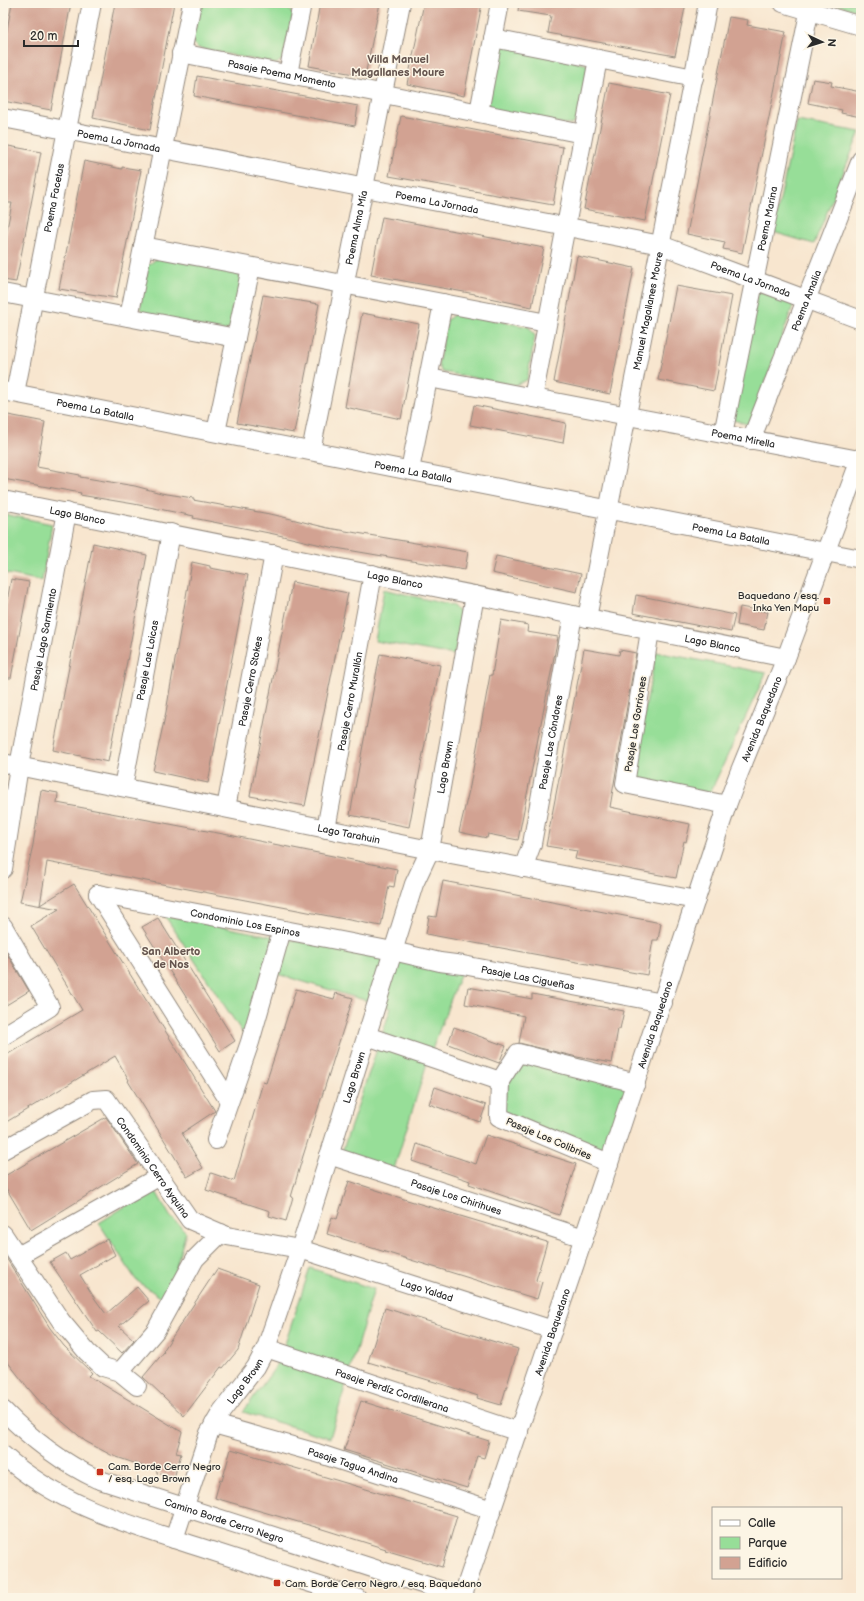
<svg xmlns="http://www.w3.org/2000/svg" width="864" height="1601" font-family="'Balsamiq Sans',sans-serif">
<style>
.green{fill:#97de98;stroke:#618462}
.building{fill:#d2a292}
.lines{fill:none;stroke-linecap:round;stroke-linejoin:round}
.minor-casing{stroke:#92887d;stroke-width:20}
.minor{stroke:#fff;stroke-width:18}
.poi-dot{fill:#c8321e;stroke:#fcf5e5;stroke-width:1.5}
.labels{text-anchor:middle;stroke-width:3;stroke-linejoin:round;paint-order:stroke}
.street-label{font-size:10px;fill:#2b2b2b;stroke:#fcf5e5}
.poi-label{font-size:10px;fill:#2b2b2b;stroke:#fcf5e5;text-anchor:start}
.neighbourhood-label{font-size:11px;font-weight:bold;fill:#65554f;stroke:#fcf5e5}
</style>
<rect width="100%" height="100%" fill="#fcf5e5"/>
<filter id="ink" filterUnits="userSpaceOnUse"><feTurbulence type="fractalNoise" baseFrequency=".025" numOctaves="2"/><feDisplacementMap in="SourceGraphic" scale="8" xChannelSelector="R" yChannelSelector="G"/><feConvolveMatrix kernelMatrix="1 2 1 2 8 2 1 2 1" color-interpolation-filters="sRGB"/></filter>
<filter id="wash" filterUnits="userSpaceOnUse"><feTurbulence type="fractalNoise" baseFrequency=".012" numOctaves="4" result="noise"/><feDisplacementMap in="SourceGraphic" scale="16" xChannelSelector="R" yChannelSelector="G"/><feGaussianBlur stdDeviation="0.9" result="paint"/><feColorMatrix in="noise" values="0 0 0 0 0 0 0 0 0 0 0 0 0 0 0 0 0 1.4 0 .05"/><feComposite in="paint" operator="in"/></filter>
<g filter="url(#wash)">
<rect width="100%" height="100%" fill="#f8e6cf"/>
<g class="green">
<path d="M200,3L287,4L293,15L283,59L276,64L198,48L192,42Z"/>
<path d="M831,3H861V12Z"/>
<path d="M505,44L588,65L578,120L571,125L493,111L488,104L499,50Z"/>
<path d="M797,121L860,132L814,244L773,232Z"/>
<path d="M158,258L237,272L243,281L234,326L225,331L146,316L140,308L148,265Z"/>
<path d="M758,291L794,303L750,425L730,419Z"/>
<path d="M456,313L529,327L535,336L527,380L515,385L442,372L438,365L447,320Z"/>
<path d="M3,514L52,524L42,581L3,573Z"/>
<path d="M384,589L453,606L462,616L454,655L375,641Z"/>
<path d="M656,652L766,673L710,793L632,779Z"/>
<path d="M165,916L461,972L427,1063L394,1169L341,1155L391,1008L264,970L246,1038Z"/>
<path d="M518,1053L636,1083L609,1163L499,1117Z"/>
<path d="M154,1188L170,1216L186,1232L171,1284L163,1299L136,1280L99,1223Z"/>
<path d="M310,1268L374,1289L330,1438L243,1412L274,1369L283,1350Z"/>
</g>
<g id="blocks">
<g class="building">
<path d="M12,3H71L51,110L3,101V51Z"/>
<path d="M115,3H174L150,130L93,118Z"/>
<path d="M320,3H380L365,76L309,66Z"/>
<path d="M424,3H482L464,96L407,84Z"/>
<path d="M519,3H686L675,56L548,33L551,16L518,11Z"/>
<path d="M729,17L748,20L747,25L786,32L742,253L723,249L725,242L687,234Z"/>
<path d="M197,76L358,106L355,126L194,96Z"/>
<path d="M813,79L832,82L831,86L861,92V117L841,113L842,110L808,103Z"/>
<path d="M609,83L670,95L645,221L584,209Z"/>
<path d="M401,116L563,147L553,205L389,176Z"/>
<path d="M3,145L41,152L16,282L3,280V250L12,203H3Z"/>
<path d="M84,161L122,169V167L141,170L116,298L59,289Z"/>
<path d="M382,217L544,248L532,307L475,295V294L371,275Z"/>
<path d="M577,256L634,268L610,394L554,382Z"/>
<path d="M676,286L732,296L714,391L658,380Z"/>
<path d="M263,295L319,304L294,433L237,423Z"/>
<path d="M362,313L419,324L401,419L345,407Z"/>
<path d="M474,405L566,423L563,443L470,425Z"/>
<path d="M3,414L45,422L37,467L80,475V477L135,486L161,493L193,498V500L275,515L328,528L468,552L465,570L330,547L274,534L193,518L194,516L134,504L80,495L81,493L3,479Z"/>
<path d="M93,543L147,555L108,762L53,750Z"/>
<path d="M496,556L581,574L577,592L492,573Z"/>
<path d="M192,562L210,566V568L248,575L208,783L153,771L166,712Z"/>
<path d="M11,579L29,582L11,678H3V625Z"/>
<path d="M292,582L348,593L305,806L250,796Z"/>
<path d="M636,595L735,615L731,632L633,613Z"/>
<path d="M740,607L768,612L764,630L737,625Z"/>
<path d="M501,620L528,625L527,632L558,637L518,840L488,834L487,838L459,832L470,786L490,675H492Z"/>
<path d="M584,649L619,655L620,650L636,653L610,807L690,824L686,842L684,841L676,878L575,859L577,851L546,846Z"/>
<path d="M380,654L440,665L409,827L350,815Z"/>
<path d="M41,790L58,793L57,803L234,836L397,869L394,887L389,886L381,926L47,862L40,905L74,884L215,1111L182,1133L203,1168L187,1177L128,1081L129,1080L115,1056L3,1124V1057L82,1010L31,926L59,909L20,902L33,845Z"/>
<path d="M443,881L661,923L658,940H653L647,975L426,934L429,916L436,917Z"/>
<path d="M158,918L235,1041L220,1051L142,927Z"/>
<path d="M3,947L29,991L3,1007Z"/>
<path d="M468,987L532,999V994L624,1011L620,1029H618L612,1063L577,1057L519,1043L524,1016L465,1004Z"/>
<path d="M296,989L334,999L336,993L353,998L303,1156L291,1197H293L286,1221L269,1216L270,1211L206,1190L211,1173L234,1181L263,1082L266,1083Z"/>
<path d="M454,1027L506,1046L499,1063L448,1044Z"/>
<path d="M435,1087L486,1105L480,1122L429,1104Z"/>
<path d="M106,1117L138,1164L31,1230L3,1183V1177Z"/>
<path d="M486,1135L576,1164L559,1215L469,1184L470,1181L412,1161L417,1144L476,1164Z"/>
<path d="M349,1181L407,1200L547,1242L536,1280L542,1282L537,1299L327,1234L332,1217L337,1219Z"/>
<path d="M107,1239L115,1255L80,1275L95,1299L106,1314L137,1287L149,1301L119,1326L134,1340L122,1353L99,1331L97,1332L50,1262L66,1253L70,1260Z"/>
<path d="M3,1253L50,1328L64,1346L92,1373L89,1376L182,1432L176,1453L181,1454L174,1478L157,1473V1471L111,1455L85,1441L42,1404L28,1388L3,1356Z"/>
<path d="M217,1269L259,1284L238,1350L223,1368L221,1367L184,1416L143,1377L164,1352L163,1351Z"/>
<path d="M385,1308L518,1349L501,1405L477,1398L478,1396L445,1385L368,1362Z"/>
<path d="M361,1401L489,1441L484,1458L477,1456L467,1488L344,1450Z"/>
<path d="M231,1449L457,1516L442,1567L385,1550L386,1549L319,1528L215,1498L220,1480L222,1481Z"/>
</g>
</g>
</g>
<g filter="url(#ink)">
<use href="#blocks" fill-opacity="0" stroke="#92887d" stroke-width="1"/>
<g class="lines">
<defs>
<g id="minor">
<path d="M783,3L861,26"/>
<path d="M493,38L694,78"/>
<path id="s1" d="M181,53L583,134"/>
<path d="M288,74L302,3"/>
<path d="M479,112L500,3"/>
<path id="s2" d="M3,118L661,245L861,320"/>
<path d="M143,246L547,323"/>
<path d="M3,293L236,338"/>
<path d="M129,317L192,3"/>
<path id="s3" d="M429,378L859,460"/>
<path id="s4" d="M3,391L861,559"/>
<path id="s5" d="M15,393L92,3"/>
<path d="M533,398L598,59"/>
<path d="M216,432L251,267"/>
<path id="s6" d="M723,434L811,3"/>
<path id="s7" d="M751,440L861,160"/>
<path id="s8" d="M311,451L401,3"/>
<path d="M410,470L443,303"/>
<path id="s9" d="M3,500L786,658"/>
<path id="s10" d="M587,618L708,3"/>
<path d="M650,631L625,784L727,805"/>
<path id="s11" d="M3,763L430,850L696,900"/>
<path id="s12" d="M123,787L171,533"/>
<path id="s13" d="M226,808L274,554"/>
<path id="s14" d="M326,829L373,574"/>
<path id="s15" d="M523,868L532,844L573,615"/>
<path id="s16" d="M3,869L19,766L67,512"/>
<path id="s17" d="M98,894L393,951L440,962L463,965L663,1003"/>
<path d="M98,894L229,1101"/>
<path d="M3,926L50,1007L3,1036"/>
<path d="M367,1036L500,1081"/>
<path d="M216,1140L250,1042L282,930"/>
<path id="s18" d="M3,1150L93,1100L106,1099L190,1220L227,1236L300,1249L553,1330"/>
<path id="s19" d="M329,1155L584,1238"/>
<path d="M609,1163L499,1117L500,1081L518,1053L636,1083"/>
<path d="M3,1234L61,1321L87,1352L103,1367L120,1372L137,1386"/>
<path d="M18,1256L160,1176"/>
<path id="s20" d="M266,1348L519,1432"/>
<path d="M120,1372L156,1330L195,1259L221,1233"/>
<path id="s21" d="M3,1410C31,1439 61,1462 97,1479L462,1597"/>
<path id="s22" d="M214,1424L317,1453L492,1510"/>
<path d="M3,1455C60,1506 128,1524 199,1547C252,1564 305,1581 357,1598"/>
<path id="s23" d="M174,1539L209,1433L222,1411L256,1367L266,1348L300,1249L414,884L430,850L475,595"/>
<path id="s24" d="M462,1598L609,1163L727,805L739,773L786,658L861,457"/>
</g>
</defs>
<use href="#minor" class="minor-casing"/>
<use href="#minor" class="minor"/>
</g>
</g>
<g class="poi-dot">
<rect x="823" y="597" width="8" height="8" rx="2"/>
<rect x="96" y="1468" width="8" height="8" rx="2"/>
<rect x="273" y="1579" width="8" height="8" rx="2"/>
</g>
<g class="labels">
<g class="street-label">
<text dy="4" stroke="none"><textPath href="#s1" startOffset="103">Pasaje Poema Momento</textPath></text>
<text dy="4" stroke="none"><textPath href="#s2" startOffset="118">Poema La Jornada</textPath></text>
<text dy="4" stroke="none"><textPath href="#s5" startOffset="199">Poema Facetas</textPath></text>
<text dy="4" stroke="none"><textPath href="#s2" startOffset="442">Poema La Jornada</textPath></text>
<text dy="4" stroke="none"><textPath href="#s6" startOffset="220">Poema Marina</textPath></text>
<text dy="4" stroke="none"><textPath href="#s8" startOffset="228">Poema Alma Mía</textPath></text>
<text dy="4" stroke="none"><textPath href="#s2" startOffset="766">Poema La Jornada</textPath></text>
<text dy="4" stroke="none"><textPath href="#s7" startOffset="150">Poema Amalia</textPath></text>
<text dy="4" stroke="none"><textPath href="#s10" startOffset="313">Manuel Magallanes Moure</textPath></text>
<text dy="4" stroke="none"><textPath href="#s4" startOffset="94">Poema La Batalla</textPath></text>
<text dy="4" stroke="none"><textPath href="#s3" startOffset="320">Poema Mirella</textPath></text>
<text dy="4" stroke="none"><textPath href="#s4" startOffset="418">Poema La Batalla</textPath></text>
<text dy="4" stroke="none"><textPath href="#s9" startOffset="76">Lago Blanco</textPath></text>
<text dy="4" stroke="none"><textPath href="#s4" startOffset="742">Poema La Batalla</textPath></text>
<text dy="4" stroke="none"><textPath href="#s9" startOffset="400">Lago Blanco</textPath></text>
<text dy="4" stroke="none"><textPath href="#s16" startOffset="233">Pasaje Lago Sarmiento</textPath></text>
<text dy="4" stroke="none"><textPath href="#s9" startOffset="724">Lago Blanco</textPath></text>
<text dy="4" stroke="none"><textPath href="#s12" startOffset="129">Pasaje Las Loicas</textPath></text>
<text dy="4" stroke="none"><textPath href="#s13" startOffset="129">Pasaje Cerro Stokes</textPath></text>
<text dy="4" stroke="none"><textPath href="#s14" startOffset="130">Pasaje Cerro Murallón</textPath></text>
<text dy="4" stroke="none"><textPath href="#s24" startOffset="929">Avenida Baquedano</textPath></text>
<text transform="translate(635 724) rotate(-81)" y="4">Pasaje Los Gorriones</text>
<text dy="4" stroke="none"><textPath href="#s15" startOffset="129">Pasaje Los Cóndores</textPath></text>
<text dy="4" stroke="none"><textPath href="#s23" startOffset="823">Lago Brown</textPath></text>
<text dy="4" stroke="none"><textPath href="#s11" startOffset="353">Lago Tarahuin</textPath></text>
<text dy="4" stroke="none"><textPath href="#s17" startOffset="150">Condominio Los Espinos</textPath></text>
<text dy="4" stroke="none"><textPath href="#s17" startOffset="438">Pasaje Las Cigueñas</textPath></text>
<text dy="4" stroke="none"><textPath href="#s24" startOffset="605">Avenida Baquedano</textPath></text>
<text dy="4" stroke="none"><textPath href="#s23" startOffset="499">Lago Brown</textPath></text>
<text transform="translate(549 1138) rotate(23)" y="4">Pasaje Los Colibries</text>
<text dy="4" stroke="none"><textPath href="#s18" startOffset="199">Condominio Cerro Ayquina</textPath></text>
<text dy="4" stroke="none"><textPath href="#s19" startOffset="134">Pasaje Los Chirihues</textPath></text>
<text dy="4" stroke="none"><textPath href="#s18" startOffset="511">Lago Yaldad</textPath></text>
<text dy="4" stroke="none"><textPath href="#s24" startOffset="281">Avenida Baquedano</textPath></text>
<text dy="4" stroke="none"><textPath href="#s23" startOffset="175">Lago Brown</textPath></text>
<text dy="4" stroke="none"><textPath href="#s20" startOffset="133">Pasaje Perdíz Cordillerana</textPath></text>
<text dy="4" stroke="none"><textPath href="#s22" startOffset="145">Pasaje Tagua Andina</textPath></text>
<text dy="4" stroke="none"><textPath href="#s21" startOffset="251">Camino Borde Cerro Negro</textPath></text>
</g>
<g class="poi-label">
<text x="819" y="599" text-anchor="end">Baquedano / esq.<tspan x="819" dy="12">Inka Yen Mapu</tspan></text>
<text x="108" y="1470">Cam. Borde Cerro Negro<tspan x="108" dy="12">/ esq. Lago Brown</tspan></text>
<text x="285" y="1587">Cam. Borde Cerro Negro / esq. Baquedano</text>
</g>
<g class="neighbourhood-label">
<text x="398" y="63">Villa Manuel<tspan x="398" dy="13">Magallanes Moure</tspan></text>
<text x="171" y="955">San Alberto<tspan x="171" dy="13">de Nos</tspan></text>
</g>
</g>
<rect width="864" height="1601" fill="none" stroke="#fcf5e5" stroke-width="16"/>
<rect x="712" y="1507" width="130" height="72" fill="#fcf5e5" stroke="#a8a49b"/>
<rect x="720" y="1520" width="20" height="6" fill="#ffffff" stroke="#a8a49b"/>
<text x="748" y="1527" font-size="12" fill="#2b2b2b">Calle</text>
<rect x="720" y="1537" width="20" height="12" fill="#97de98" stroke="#a8a49b"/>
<text x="748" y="1547" font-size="12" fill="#2b2b2b">Parque</text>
<rect x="720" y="1557" width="20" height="12" fill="#d2a292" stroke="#a8a49b"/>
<text x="748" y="1567" font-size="12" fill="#2b2b2b">Edificio</text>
<g transform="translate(822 42) rotate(94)" stroke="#fcf5e5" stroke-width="3" paint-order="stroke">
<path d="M0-3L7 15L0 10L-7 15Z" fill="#2b2b2b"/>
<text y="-6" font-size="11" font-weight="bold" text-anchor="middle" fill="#2b2b2b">N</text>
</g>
<path d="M24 40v6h54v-6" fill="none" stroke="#2b2b2b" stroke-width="2"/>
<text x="30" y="40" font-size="12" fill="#2b2b2b" stroke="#fcf5e5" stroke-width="3" paint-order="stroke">20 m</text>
</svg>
